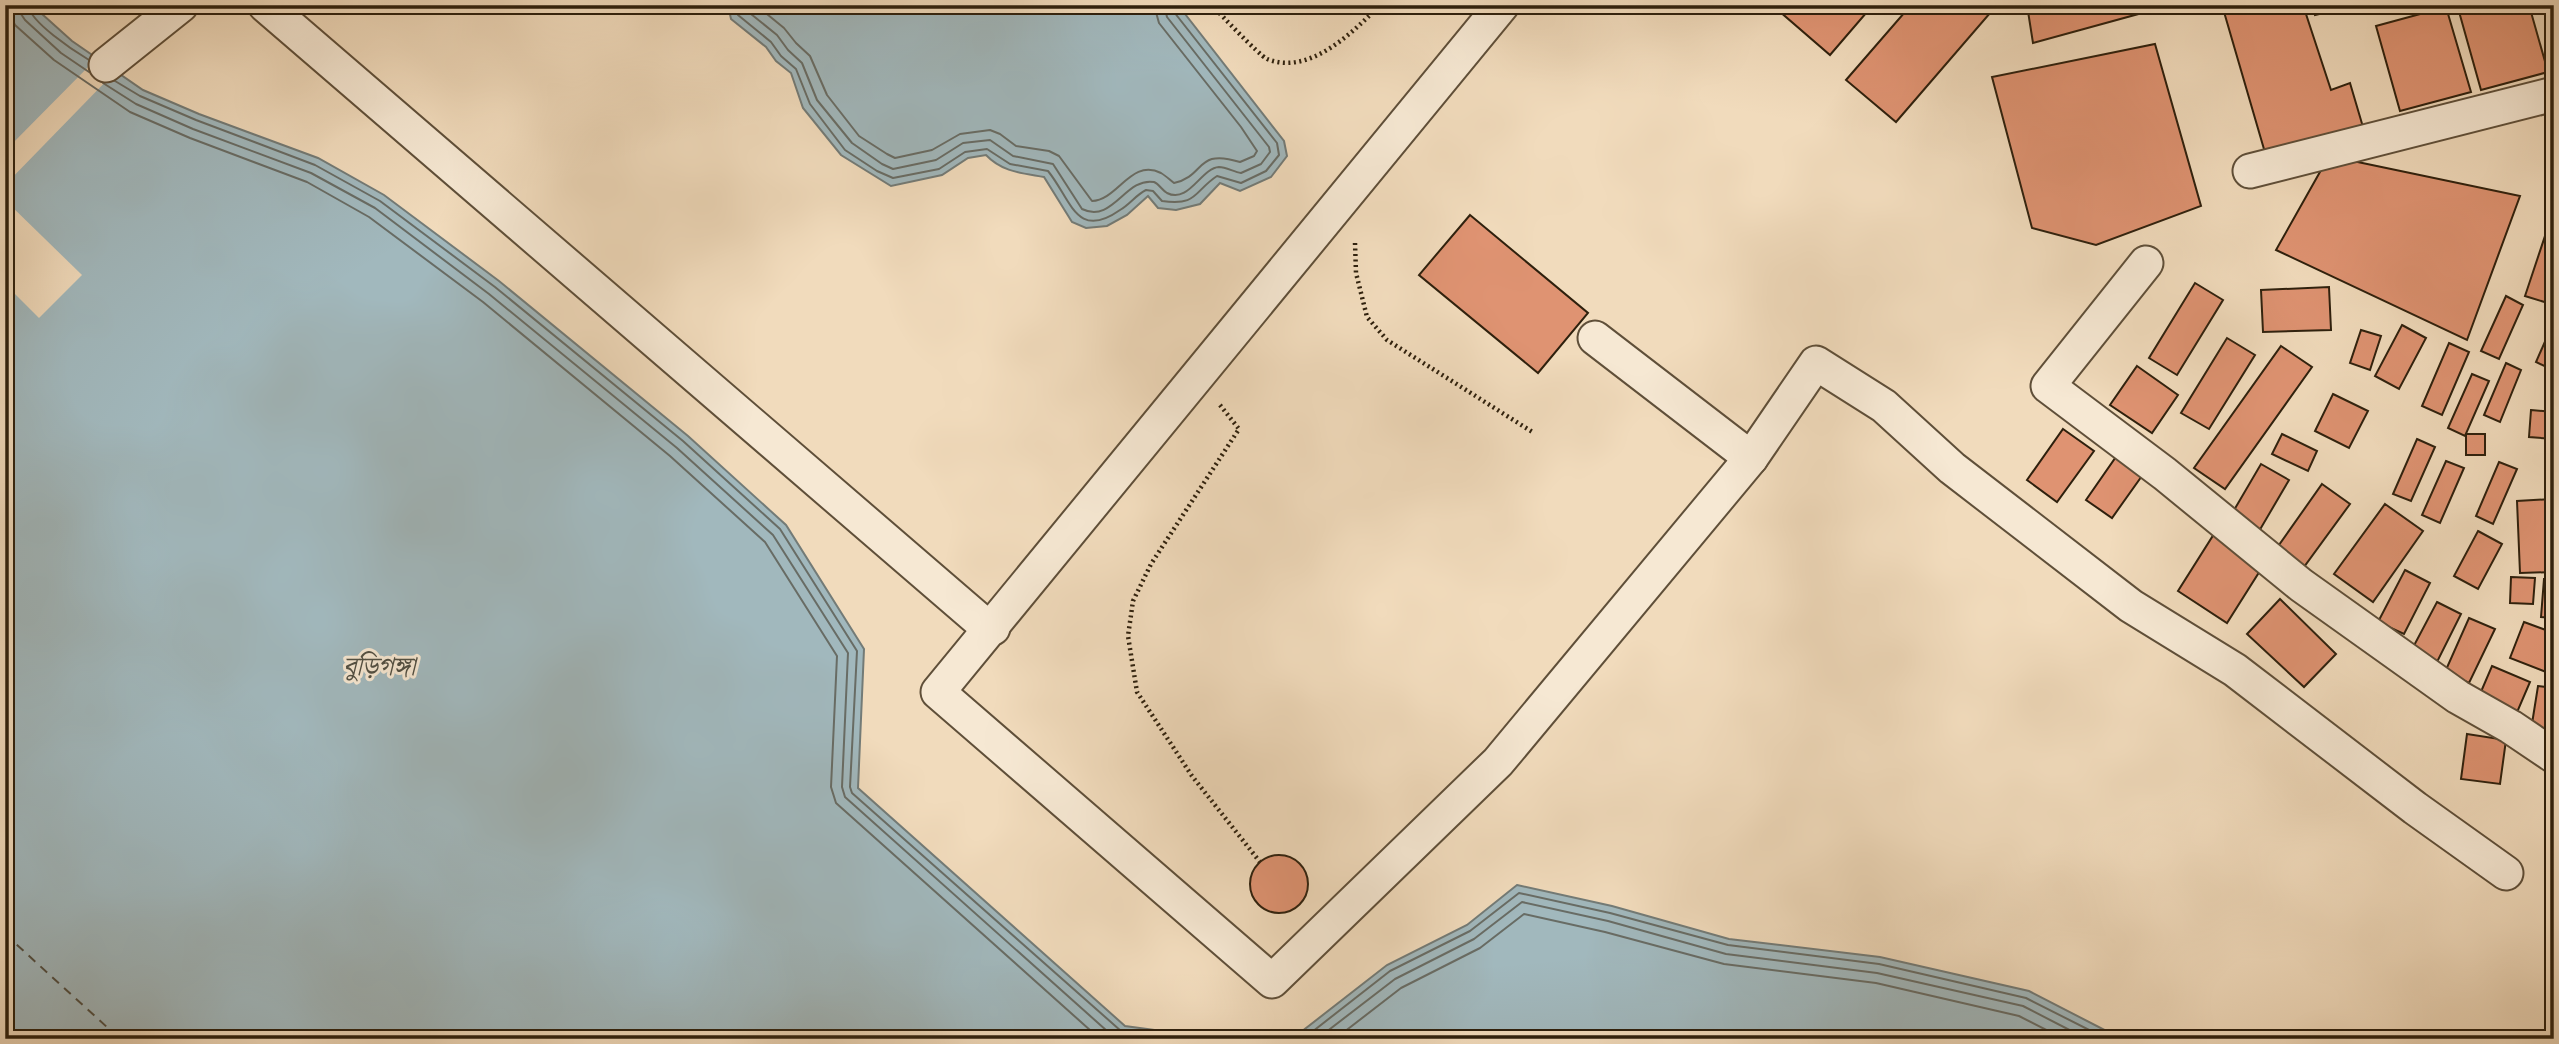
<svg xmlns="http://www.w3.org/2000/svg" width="2559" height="1044" font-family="'IM FELL English','Noto Serif Bengali',serif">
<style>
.water{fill:#a1b8bd;stroke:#737b77;stroke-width:2}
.pier{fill:#f1dbbc}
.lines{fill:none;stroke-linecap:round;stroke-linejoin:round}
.shore{stroke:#686c65;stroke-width:2}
.ferry{stroke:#504e42;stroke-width:2;stroke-dasharray:9 7;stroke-linecap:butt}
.building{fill:#df9372;stroke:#2e200d;stroke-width:2}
.minor-casing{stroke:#5f4f39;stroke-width:37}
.path{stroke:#2e200d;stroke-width:4.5;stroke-dasharray:2 3.5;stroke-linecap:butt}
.minor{stroke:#f6e8d3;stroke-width:33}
.labels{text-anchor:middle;stroke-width:6;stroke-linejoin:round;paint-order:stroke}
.water-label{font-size:26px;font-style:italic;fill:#504e42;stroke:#f6e8d3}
</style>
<rect width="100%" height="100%" fill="#f1dbbc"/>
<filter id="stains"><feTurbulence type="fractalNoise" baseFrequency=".00286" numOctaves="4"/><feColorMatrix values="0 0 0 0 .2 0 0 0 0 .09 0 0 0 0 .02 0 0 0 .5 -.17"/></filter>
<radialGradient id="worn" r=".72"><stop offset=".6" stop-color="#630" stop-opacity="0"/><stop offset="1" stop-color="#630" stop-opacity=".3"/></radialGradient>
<g class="water">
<path d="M5,5H32L72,41L143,90L199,114L318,158L384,195L499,281L688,436L786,525L864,649L858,788L1125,1026L1221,1039H5Z"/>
<path d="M728,5H1178L1284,141L1287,156L1271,177L1240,191L1220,183L1200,204L1176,210L1158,208L1148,196L1127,215L1107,226L1086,228L1072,222L1044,177C1022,173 1002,172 986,155L968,158L942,175L891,186L841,155L803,108L791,73L776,61L766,47L731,19Z"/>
<path d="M1517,885L1612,906L1729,939L1880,957L2029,991L2122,1039H1292L1387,965L1467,925Z"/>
</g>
<g class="pier">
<path d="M97,58L115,72L5,185V151Z"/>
<path d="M5,200L82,275L39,318L5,284Z"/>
</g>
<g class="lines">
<g class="shore">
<path d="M9,5L10,15L15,25L54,60L130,112L190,138L307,182L369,217L483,302L670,456L765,542L837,656L831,787L836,803L1100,1039"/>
<path d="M19,5L21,14L25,20L61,53L89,72"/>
<path d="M28,5C30,22 74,51 89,60"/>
<path d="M735,5L738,15L771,42L781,56L796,69L810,104L845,150L877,171L893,178L939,169L965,152L987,149L1010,164L1048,171C1071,199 1076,241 1120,210C1130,204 1136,195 1146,190L1153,191L1162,201C1198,206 1193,192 1217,176L1241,183L1266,171L1279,155L1277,143L1174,12L1173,5"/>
<path d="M744,5L746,10L777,35L788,50L802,63L817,100L852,143L882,164L893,169L936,160L963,143L990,140L1013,156L1053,164L1082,209C1113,224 1125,177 1154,182C1159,184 1162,190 1167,193C1189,204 1201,168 1219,167C1226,167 1234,172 1241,173L1261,164L1270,152L1269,147L1167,17L1164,5"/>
<path d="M756,5L784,28L796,43L810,56L827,95L859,136L887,154L895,158L932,150L960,134L990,130L1000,134L1016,146L1049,151L1059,156L1092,201C1118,200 1131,158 1161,173C1166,176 1170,180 1174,183C1206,176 1195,148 1240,162L1254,156L1257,151L1241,127L1159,23L1154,5"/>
<path d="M115,81L140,96L196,120L315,165L380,201L495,287L683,441L780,529L857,651L850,787L852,793L1121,1031L1168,1039"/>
<path d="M103,83L136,104L193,129L311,173L375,208L489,294L677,448L773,535L848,653L842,787L845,797L1116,1039"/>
<path d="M1303,1039L1390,971L1470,931L1519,893L1610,913L1728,945L1879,964L2026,998L2107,1039"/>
<path d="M1317,1039L1395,979L1474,939L1522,902L1608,921L1726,954L1877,973L2023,1006L2087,1039"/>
<path d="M1335,1039L1401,988L1480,948L1524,914L1605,932L1724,964L1876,983L2019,1016L2064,1039"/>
</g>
<path class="ferry" d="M5,934L120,1039"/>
</g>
<g class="building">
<path d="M1772,5H1873L1830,55Z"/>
<path d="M1911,5H1997L1896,122L1846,80Z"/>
<path d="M2027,5H2151L2153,10L2033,43Z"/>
<path d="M2222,5H2303L2331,90L2350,83L2363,127L2266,156Z"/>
<path d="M2313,5H2358L2315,15Z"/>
<path d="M2469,5H2529L2548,72L2481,90L2458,8Z"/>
<path d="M2446,7L2471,92L2400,111L2376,26Z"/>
<path d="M2155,44L2201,206L2096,245L2032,228L1992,77Z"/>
<path d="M2329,156L2520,196L2467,340L2276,250Z"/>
<path d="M2554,209V305L2525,296Z"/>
<path d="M1470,215L1588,313L1538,373L1419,275Z"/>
<path d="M2195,283L2223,300L2177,375L2149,358Z"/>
<path d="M2329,287L2331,330L2263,332L2261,290Z"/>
<path d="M2506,296L2523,305L2499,359L2481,351Z"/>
<path d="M2554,321V369L2553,370L2536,362Z"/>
<path d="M2402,325L2426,338L2399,389L2375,376Z"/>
<path d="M2361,330L2381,336L2370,370L2350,363Z"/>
<path d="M2227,338L2255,355L2209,429L2181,413Z"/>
<path d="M2449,343L2469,352L2442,415L2422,406Z"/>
<path d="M2281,346L2312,367L2225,489L2194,468Z"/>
<path d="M2506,363L2521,370L2500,422L2484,415Z"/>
<path d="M2137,366L2178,395L2152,433L2110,405Z"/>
<path d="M2472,374L2489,381L2465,436L2448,428Z"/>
<path d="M2333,394L2368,411L2349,448L2315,431Z"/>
<path d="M2531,410L2554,412V439L2529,437Z"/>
<path d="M2063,429L2094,451L2057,502L2027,480Z"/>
<path d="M2282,434L2317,451L2308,471L2272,454Z"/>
<rect x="2466" y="434" width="19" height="21"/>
<path d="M2417,439L2435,447L2411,501L2393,494Z"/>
<path d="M2118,454L2144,473L2112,518L2086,500Z"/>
<path d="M2446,461L2464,468L2440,523L2422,515Z"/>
<path d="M2499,462L2517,469L2493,524L2476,516Z"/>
<path d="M2261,464L2289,480L2258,533L2230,517Z"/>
<path d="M2322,484L2350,504L2301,571L2274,552Z"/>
<path d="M2551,499L2554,572L2520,573L2517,501Z"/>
<path d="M2385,504L2423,531L2373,602L2334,574Z"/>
<path d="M2478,531L2502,544L2478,589L2454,576Z"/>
<path d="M2214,534L2263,566L2227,623L2178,591Z"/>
<path d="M2405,570L2430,583L2404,634L2378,622Z"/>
<path d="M2511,577L2535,578L2533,604L2510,603Z"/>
<path d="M2544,579H2554V618L2541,617Z"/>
<path d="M2280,599L2336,654L2304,687L2247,634Z"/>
<path d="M2437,602L2461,614L2435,666L2410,653Z"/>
<path d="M2469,618L2495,629L2469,683L2445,672Z"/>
<path d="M2524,622L2554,633V675L2510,658Z"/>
<path d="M2492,666L2530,682L2515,717L2477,701Z"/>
<path d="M2538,686L2554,688V733L2531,730Z"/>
<path d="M2467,734L2506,740L2500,784L2461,779Z"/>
<circle cx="1279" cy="884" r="29"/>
</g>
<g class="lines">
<defs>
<g id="minor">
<path d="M265,5L979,620L993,628"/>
<path d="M1502,5L938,692L1272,981L1498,762L1751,458L1816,363L1884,406L1952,468L2131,606L2235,670L2415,808L2506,873"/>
<path d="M106,65L181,5"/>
<path d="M2250,171L2554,94"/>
<path d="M2146,263L2048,386L2165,474L2301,585L2458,697L2511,727L2554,756"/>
<path d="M1595,338L1751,458"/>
</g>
</defs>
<use href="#minor" class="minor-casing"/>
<g class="path">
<path d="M1212,5C1221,15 1258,54 1267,59C1310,76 1353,32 1380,5"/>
<path d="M1355,243L1356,273L1367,317L1387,340L1534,433"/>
<path d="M1220,405L1239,429L1151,564L1133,601L1128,636L1137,692L1192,776L1260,862"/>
</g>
<use href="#minor" class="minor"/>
</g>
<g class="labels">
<g class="water-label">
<text x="379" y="675">বুড়িগঙ্গা</text>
</g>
</g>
<rect width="2559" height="1044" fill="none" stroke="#f1dbbc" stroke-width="28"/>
<rect x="7" y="7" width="2545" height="1030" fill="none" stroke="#2e200d" stroke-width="3.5"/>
<rect x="14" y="14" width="2531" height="1016" fill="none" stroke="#2e200d" stroke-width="2"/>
<rect width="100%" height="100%" filter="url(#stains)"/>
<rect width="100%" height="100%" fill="url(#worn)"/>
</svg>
